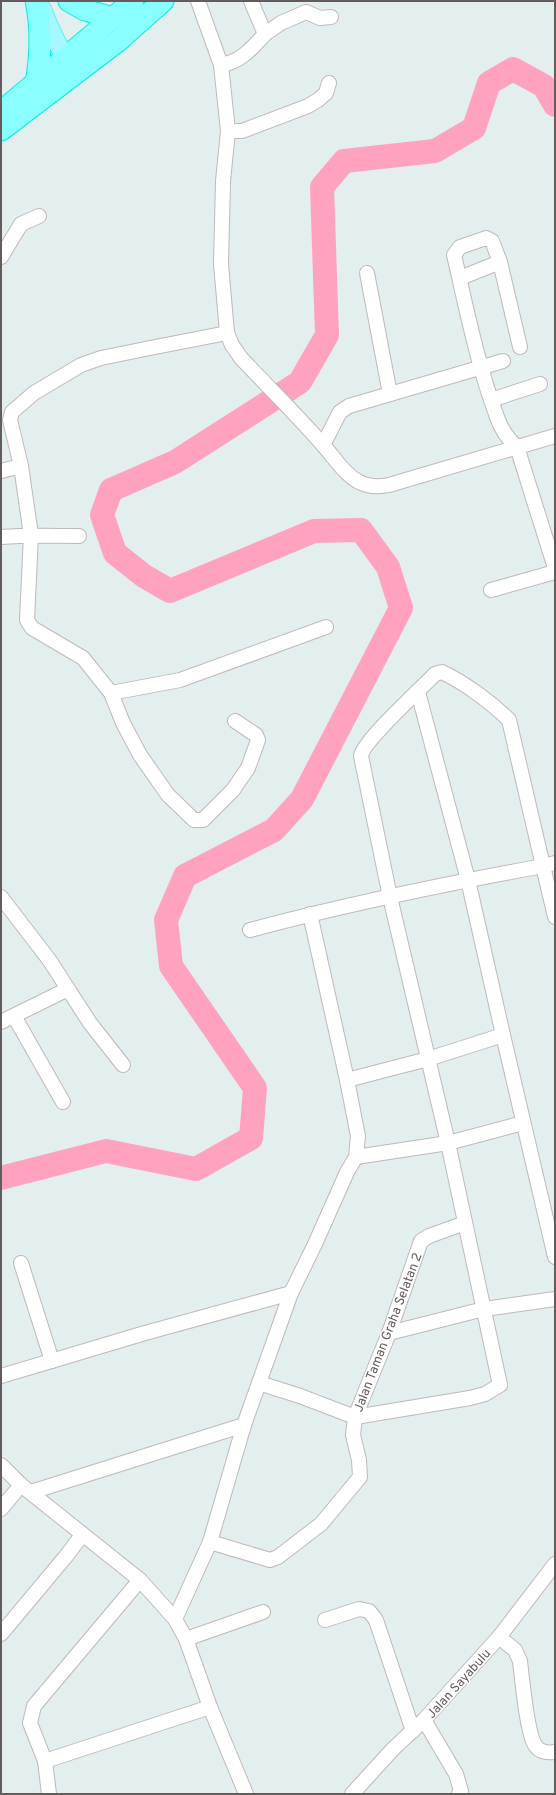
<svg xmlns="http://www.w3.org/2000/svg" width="556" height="1795" font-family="Overpass,sans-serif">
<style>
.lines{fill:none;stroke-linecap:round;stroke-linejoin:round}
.river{stroke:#ffa2bf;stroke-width:24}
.minor-casing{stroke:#c0b8b9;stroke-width:16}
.major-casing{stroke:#52f8f3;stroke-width:20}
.highway-casing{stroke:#00f1e2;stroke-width:23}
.minor{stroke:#fff;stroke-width:14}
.major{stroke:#a7f7ff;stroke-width:18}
.highway{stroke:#89ffff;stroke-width:21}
.labels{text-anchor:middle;stroke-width:3;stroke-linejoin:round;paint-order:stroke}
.street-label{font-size:13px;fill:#645b5d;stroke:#fff}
</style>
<rect width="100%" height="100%" fill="#e3eeef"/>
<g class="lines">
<path class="river" d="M1,1178L106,1151L196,1169L251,1138L255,1088L171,966L166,920L185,876L274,830L302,799L401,608L388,567L361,530L314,531L170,591L144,576L115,553L102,515L111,490L175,462L300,382L327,335L322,187L344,161L435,151L474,128L489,83L513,69L544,86L555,105"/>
<defs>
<g id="minor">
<path d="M198,1L221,65L228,131L223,181L221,264L227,333L232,345L241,358C268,387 297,415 323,445C334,457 344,474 359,482C369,487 379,487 389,485L555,436"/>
<path d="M251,1L265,34L281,23L306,12L320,18L331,17"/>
<path d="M221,65C241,62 252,48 265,34"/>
<path d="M228,131H242L308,106L318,100L326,93L329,83"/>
<path d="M1,257L21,224L39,216"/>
<path d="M367,273L390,394"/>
<path d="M460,278L500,262"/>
<path d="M227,333L150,348L101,358L81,365L34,393L12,412L10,420L21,466L31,535L27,620L32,628L83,658L111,693L123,723L140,755L168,795L194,820H203L233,790L248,768L258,740L256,735L235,721"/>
<path d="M520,347L500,262L492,241L486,238L460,247L454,255C465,302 474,349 489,394C497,416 499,431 517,447L555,568"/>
<path d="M491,400L540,384"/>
<path d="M323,445L340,412L349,406L503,361"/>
<path d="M1,471L21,466"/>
<path d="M1,537C27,535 53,536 79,536"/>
<path d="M491,590L555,572"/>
<path d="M418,692L468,880L503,1035L555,1257"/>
<path d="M111,693L180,680L326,627"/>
<path d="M1,897L50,961L68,989L1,1022"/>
<path d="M250,930C347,904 445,884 543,866L555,917"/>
<path d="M68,989L90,1023L123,1065"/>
<path d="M14,1016L63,1102"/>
<path d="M347,1080L428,1059L503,1035"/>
<path d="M356,1157L448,1143L523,1123"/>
<path d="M21,1263L52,1361"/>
<path d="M389,1333L484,1309L555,1299"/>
<path d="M1,1376L145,1333L291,1293L315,1244L347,1172L356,1157L358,1136L347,1080L310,914"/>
<path d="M259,1383L300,1396L355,1417"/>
<path d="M355,1417L470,1398L485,1394L500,1385L448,1143L390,897L361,756C363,741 421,689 435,674L442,672C465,683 492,703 509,720L543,866L555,863"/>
<path d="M1,1465L21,1485L140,1580L175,1619L186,1639L210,1707L246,1794"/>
<path d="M31,1492L244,1425"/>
<path d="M1,1509L21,1485"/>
<path d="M210,1542L270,1560L278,1557L321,1524L360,1477L359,1460L353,1435L355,1417L389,1333L421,1241L429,1236L465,1223"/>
<path d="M175,1619L210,1542L244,1425L291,1293"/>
<path d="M325,1620L359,1609L369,1611L376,1620L413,1731"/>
<path d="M1,1634L67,1555L82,1535"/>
<path d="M499,1637L515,1650L520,1661C522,1678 527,1733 535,1745C539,1752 548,1753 555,1752"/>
<path d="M186,1639L263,1612"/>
<path d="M424,1720L456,1774L461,1791L459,1794"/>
<path d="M45,1761L210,1707"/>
<path d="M49,1794L45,1761L30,1723L34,1706L140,1580"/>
<path d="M352,1794L393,1749L424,1720L499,1637L555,1564"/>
</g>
<path id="major" d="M42,9C50,31 60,51 74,70"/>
<g id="highway">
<path d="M36,1C42,29 41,55 36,83"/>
<path d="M69,1L85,10L113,18"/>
<path d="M1,112L133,1"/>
<path d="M1,130L118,41L163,1"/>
</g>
</defs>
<use href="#minor" class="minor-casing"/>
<use href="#major" class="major-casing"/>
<use href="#highway" class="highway-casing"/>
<use href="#minor" class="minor"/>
<use href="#major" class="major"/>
<use href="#highway" class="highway"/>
</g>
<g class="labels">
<g class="street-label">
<text transform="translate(387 1332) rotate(-69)" y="5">Jalan Taman Graha Selatan 2</text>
<text transform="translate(458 1683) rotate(-48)" y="5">Jalan Sayabulu</text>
</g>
</g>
<rect width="556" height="1795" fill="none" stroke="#645b5d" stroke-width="4"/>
</svg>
